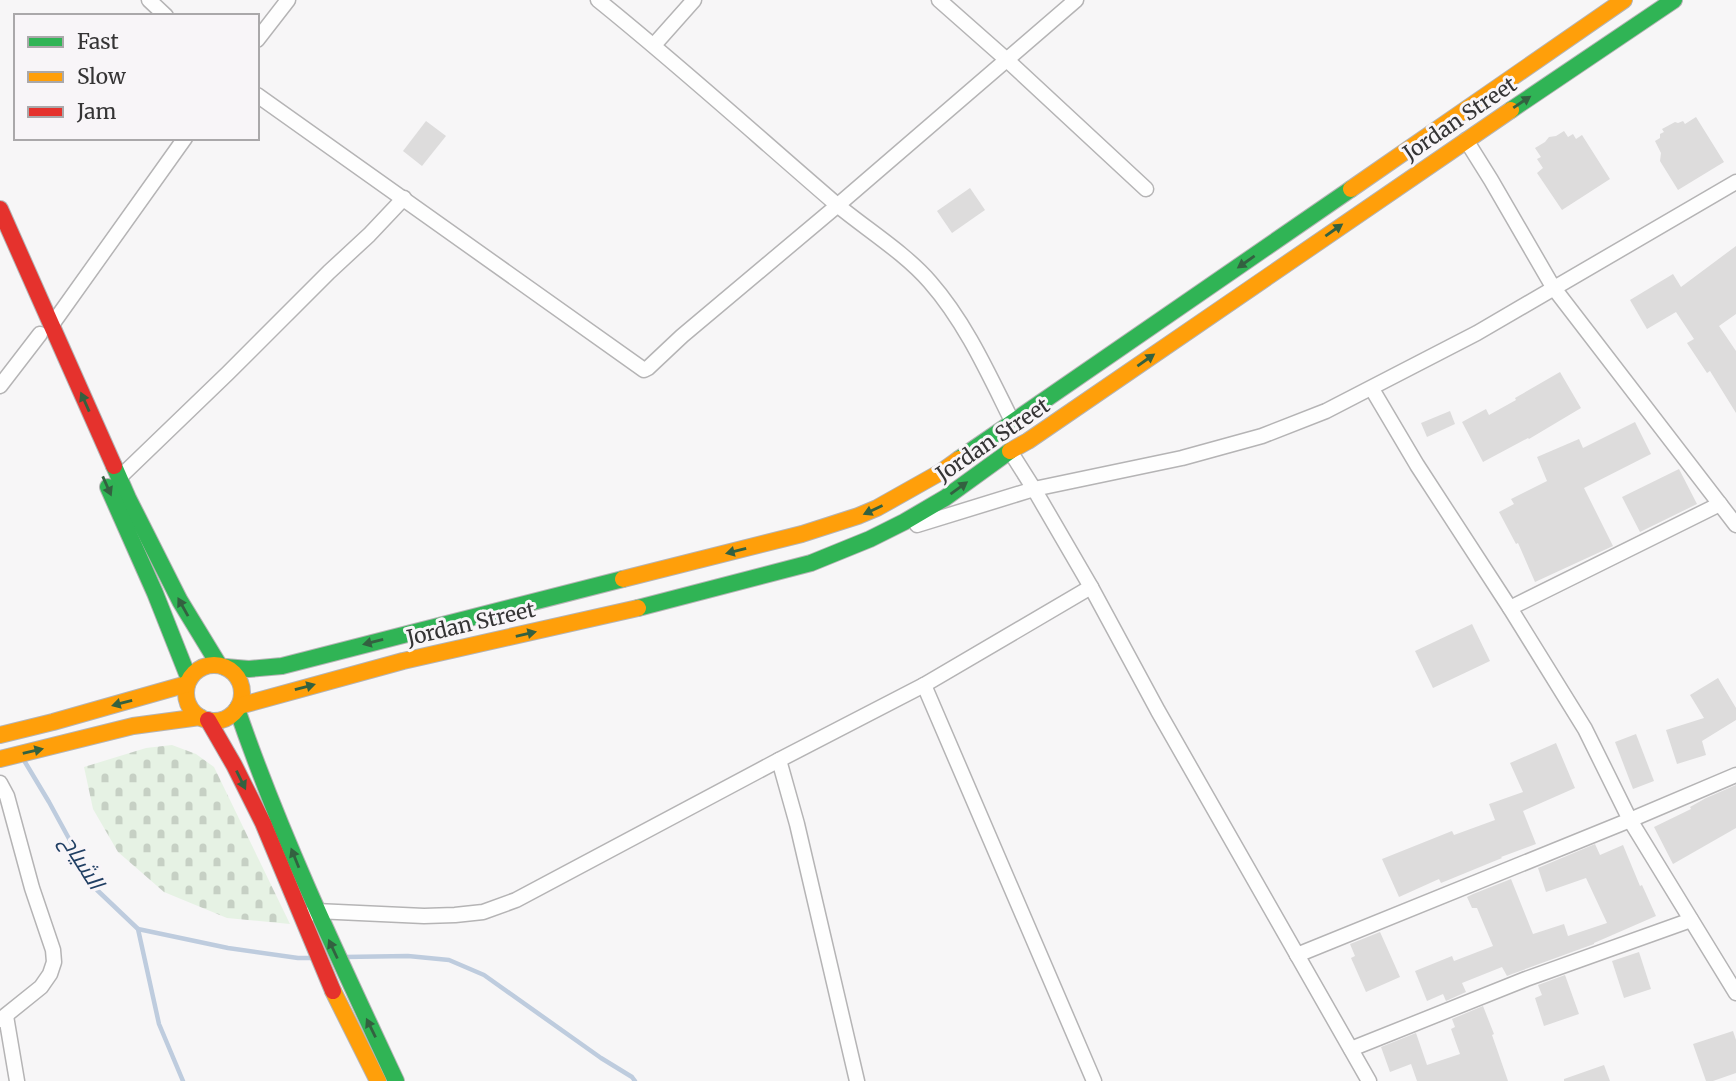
<svg xmlns="http://www.w3.org/2000/svg" width="1736" height="1081" font-family="Merriweather,Cairo,serif">
<style>
.cemetery{fill:url(#cemetery-stones)}
.lines{fill:none;stroke-linecap:round;stroke-linejoin:round}
.stream{stroke:#beccde;stroke-width:4.5}
.building{fill:#dddcdc}
.street-casing{stroke:#b5b4b5;stroke-width:17}
.fast-casing{stroke:#b5b4b5;stroke-width:18}
.slow-casing{stroke:#b5b4b5;stroke-width:18}
.jam-casing{stroke:#b5b4b5;stroke-width:18}
.street{stroke:#fefefe;stroke-width:14}
.fast{stroke:#30b455;stroke-width:16}
.slow{stroke:#ff9f0a;stroke-width:16}
.jam{stroke:#e5322d;stroke-width:16}
.oneway{fill:#336140}
.labels{text-anchor:middle;stroke-width:6;stroke-linejoin:round;paint-order:stroke}
.street-label{font-size:21px;fill:#353435;stroke:#f8f5f8}
.water-label{font-size:23px;font-style:italic;fill:#203f63;stroke:#f8f5f8}
</style>
<defs>
<pattern id="cemetery-stones" width="16" height="16" patternUnits="userSpaceOnUse" patternTransform="scale(1.75)"><rect width="16" height="16" fill="#e6f2e4"/><path d="M2 7V4a2 2 0 0 1 4 0v3zM10 15v-3a2 2 0 0 1 4 0v3z" fill="#c6d0c4"/></pattern>
</defs>
<rect width="100%" height="100%" fill="#f7f6f7"/>
<path class="cemetery" d="M172,745L196,754L214,767L290,924L227,918L164,892L118,852L93,809L84,767L146,748Z"/>
<g class="lines">
<g class="stream">
<path d="M25,762L49,802L97,890L138,929L159,1024L183,1081"/>
<path d="M138,929L228,948L298,958H311"/>
<path d="M344,957L408,956L449,960L484,975L601,1058L632,1077L635,1081"/>
</g>
</g>
<g class="building">
<path d="M1696,117L1724,162L1678,190L1660,161L1661,153L1655,141L1660,138V134L1664,132L1662,129L1675,122L1678,123L1683,121L1685,124Z"/>
<path d="M426,121L446,136L422,166L403,151Z"/>
<path d="M1564,131L1568,137L1573,134L1576,139L1582,135L1610,179L1562,210L1537,173L1543,168L1537,159L1541,157L1535,148L1545,142L1549,137L1556,136Z"/>
<path d="M970,188L985,210L952,233L937,211Z"/>
<path d="M1736,246V314L1719,326L1736,351V413L1710,371L1707,373L1687,343L1694,339L1676,312L1647,329L1630,300L1673,274L1681,287Z"/>
<path d="M1560,372L1581,408L1529,439L1528,438L1483,462L1462,422L1486,409L1489,415L1516,400L1515,398Z"/>
<path d="M1450,411L1455,424L1427,437L1421,423Z"/>
<path d="M1635,422L1651,454L1584,488L1613,546L1535,582L1518,543L1516,544L1499,512L1514,504L1511,499L1547,481L1537,457L1579,439L1583,448Z"/>
<path d="M1679,469L1697,504L1640,532L1622,497Z"/>
<path d="M1472,624L1490,661L1433,688L1415,651Z"/>
<path d="M1718,678L1736,708V720L1702,741L1706,755L1677,764L1666,730L1704,718L1690,695Z"/>
<path d="M1636,734L1654,781L1633,789L1615,742Z"/>
<path d="M1556,743L1575,788L1523,811L1536,844L1501,857L1502,858L1441,883L1439,879L1399,897L1382,859L1452,831L1454,835L1495,820L1489,804L1523,792L1510,763Z"/>
<path d="M1736,785V828L1673,864L1654,827L1691,809L1690,807L1706,798Z"/>
<path d="M1595,844L1600,855L1623,845L1640,886L1642,885L1656,916L1594,943V944L1512,974L1507,976L1502,967L1462,983L1466,992L1446,1001L1443,994L1427,1001L1415,971L1452,956L1454,961L1493,946L1477,908H1472L1467,897L1473,894L1511,879L1533,934L1564,924L1568,936L1607,923L1586,878L1546,892L1538,868Z"/>
<path d="M1380,932L1400,977L1366,992L1351,958L1355,956L1350,944Z"/>
<path d="M1639,952L1651,989L1624,998L1612,961Z"/>
<path d="M1565,975L1579,1014L1544,1026L1535,998L1542,995L1538,985Z"/>
<path d="M1483,1006L1494,1034L1492,1035L1508,1081H1417L1411,1064L1390,1072L1381,1047L1416,1033L1427,1065L1460,1054L1451,1029L1455,1027L1452,1019Z"/>
<path d="M1733,1031L1736,1040V1073L1713,1081H1706L1693,1044Z"/>
<path d="M1604,1065L1610,1081H1564V1079Z"/>
</g>
<g class="lines">
<defs>
<g id="street">
<path d="M149,0L166,16"/>
<path d="M598,0C680,66 757,136 836,204C866,229 905,253 930,282C966,323 989,375 1013,423"/>
<path d="M939,0L1007,60L1146,189"/>
<path d="M257,40L288,0"/>
<path d="M654,45L694,0"/>
<path d="M257,95L644,370L648,368L682,336L838,205L1076,0"/>
<path d="M1466,140L1491,180L1553,287L1736,525"/>
<path d="M51,326L185,138"/>
<path d="M0,386L40,334"/>
<path d="M1372,389L1417,465L1510,608L1585,729L1630,820L1736,993"/>
<path d="M1010,451L1034,489L1091,587L1158,711L1369,1081"/>
<path d="M119,478L228,373L329,272L369,235L404,198"/>
<path d="M917,525L1034,489L1182,458L1262,436L1326,411L1477,333L1736,182"/>
<path d="M1510,608L1720,504"/>
<path d="M924,685L1094,1081"/>
<path d="M779,760L797,824L857,1081"/>
<path d="M0,783L7,796L32,888L53,950L54,962L50,974L41,987L0,1020"/>
<path d="M310,914L316,911L424,916L455,915L483,912L516,900L779,760L924,685L1091,587"/>
<path d="M1297,955L1630,820L1736,775"/>
<path d="M6,1016L17,1081"/>
<path d="M1351,1049L1526,979L1691,920"/>
</g>
<g id="fast">
<path d="M1511,110L1674,0"/>
<path d="M959,459L1351,189"/>
<path d="M114,466L128,498L180,601L219,665"/>
<path d="M108,487L155,593L189,679"/>
<path d="M638,608L811,563L870,539L904,522L945,498L1010,451"/>
<path d="M225,667L249,669L282,666L623,579"/>
<path d="M237,709C281,837 339,959 396,1081"/>
</g>
<g id="slow">
<path d="M1351,189L1624,0"/>
<path d="M1010,451L1028,441L1511,110"/>
<path d="M623,579L802,534L858,516L877,508L941,472L959,459"/>
<circle cx="214" cy="693" r="28"/>
<path d="M239,706L403,661L638,608"/>
<path d="M0,735L53,722L187,684"/>
<path d="M0,759L133,726L200,717"/>
<path d="M333,991L378,1081"/>
</g>
<g id="jam">
<path d="M0,209L114,466"/>
<path d="M208,720L234,765L263,823L333,991"/>
</g>
</defs>
<use href="#street" class="street-casing"/>
<use href="#fast" class="fast-casing"/>
<use href="#slow" class="slow-casing"/>
<use href="#jam" class="jam-casing"/>
<use href="#street" class="street"/>
<use href="#fast" class="fast"/>
<use href="#slow" class="slow"/>
<use href="#jam" class="jam"/>
</g>
<defs><path id="oneway-solid" d="M-6-.8H1V-3.2L6.5 0L1 3.2V.8H-6Z" transform="scale(1.75)"/></defs>
<g class="oneway">
<use href="#oneway-solid" transform="translate(1522 102) rotate(-34)"/>
<use href="#oneway-solid" transform="translate(1334 230) rotate(-35)"/>
<use href="#oneway-solid" transform="translate(1246 262) rotate(145)"/>
<use href="#oneway-solid" transform="translate(1146 360) rotate(-35)"/>
<use href="#oneway-solid" transform="translate(85 402) rotate(-114)"/>
<use href="#oneway-solid" transform="translate(107 486) rotate(66)"/>
<use href="#oneway-solid" transform="translate(959 488) rotate(-36)"/>
<use href="#oneway-solid" transform="translate(873 510) rotate(155)"/>
<use href="#oneway-solid" transform="translate(736 551) rotate(166)"/>
<use href="#oneway-solid" transform="translate(183 607) rotate(-119)"/>
<use href="#oneway-solid" transform="translate(526 634) rotate(-13)"/>
<use href="#oneway-solid" transform="translate(373 642) rotate(166)"/>
<use href="#oneway-solid" transform="translate(305 687) rotate(-15)"/>
<use href="#oneway-solid" transform="translate(122 703) rotate(165)"/>
<use href="#oneway-solid" transform="translate(33 751) rotate(-13)"/>
<use href="#oneway-solid" transform="translate(241 780) rotate(64)"/>
<use href="#oneway-solid" transform="translate(295 858) rotate(-112)"/>
<use href="#oneway-solid" transform="translate(333 949) rotate(-115)"/>
<use href="#oneway-solid" transform="translate(371 1028) rotate(-116)"/>
</g>
<g class="labels">
<g class="street-label">
<text transform="translate(1460 119) rotate(-34)" y="7">Jordan Street</text>
<text transform="translate(993 440) rotate(-34)" y="7">Jordan Street</text>
<text transform="translate(471 624) rotate(-13)" y="7">Jordan Street</text>
</g>
<g class="water-label">
<text transform="translate(83 862) rotate(58)" y="8">الشياح</text>
</g>
</g>
<rect x="14" y="14" width="245" height="126" fill="#f8f5f8" stroke="#aaa8aa" stroke-width="2"/>
<rect x="28" y="37" width="35" height="10" fill="#30b455" stroke="#aaa8aa" stroke-width="2"/>
<text x="77" y="49" font-size="21" fill="#353435">Fast</text>
<rect x="28" y="72" width="35" height="10" fill="#ff9f0a" stroke="#aaa8aa" stroke-width="2"/>
<text x="77" y="84" font-size="21" fill="#353435">Slow</text>
<rect x="28" y="107" width="35" height="10" fill="#e5322d" stroke="#aaa8aa" stroke-width="2"/>
<text x="77" y="119" font-size="21" fill="#353435">Jam</text>
</svg>
